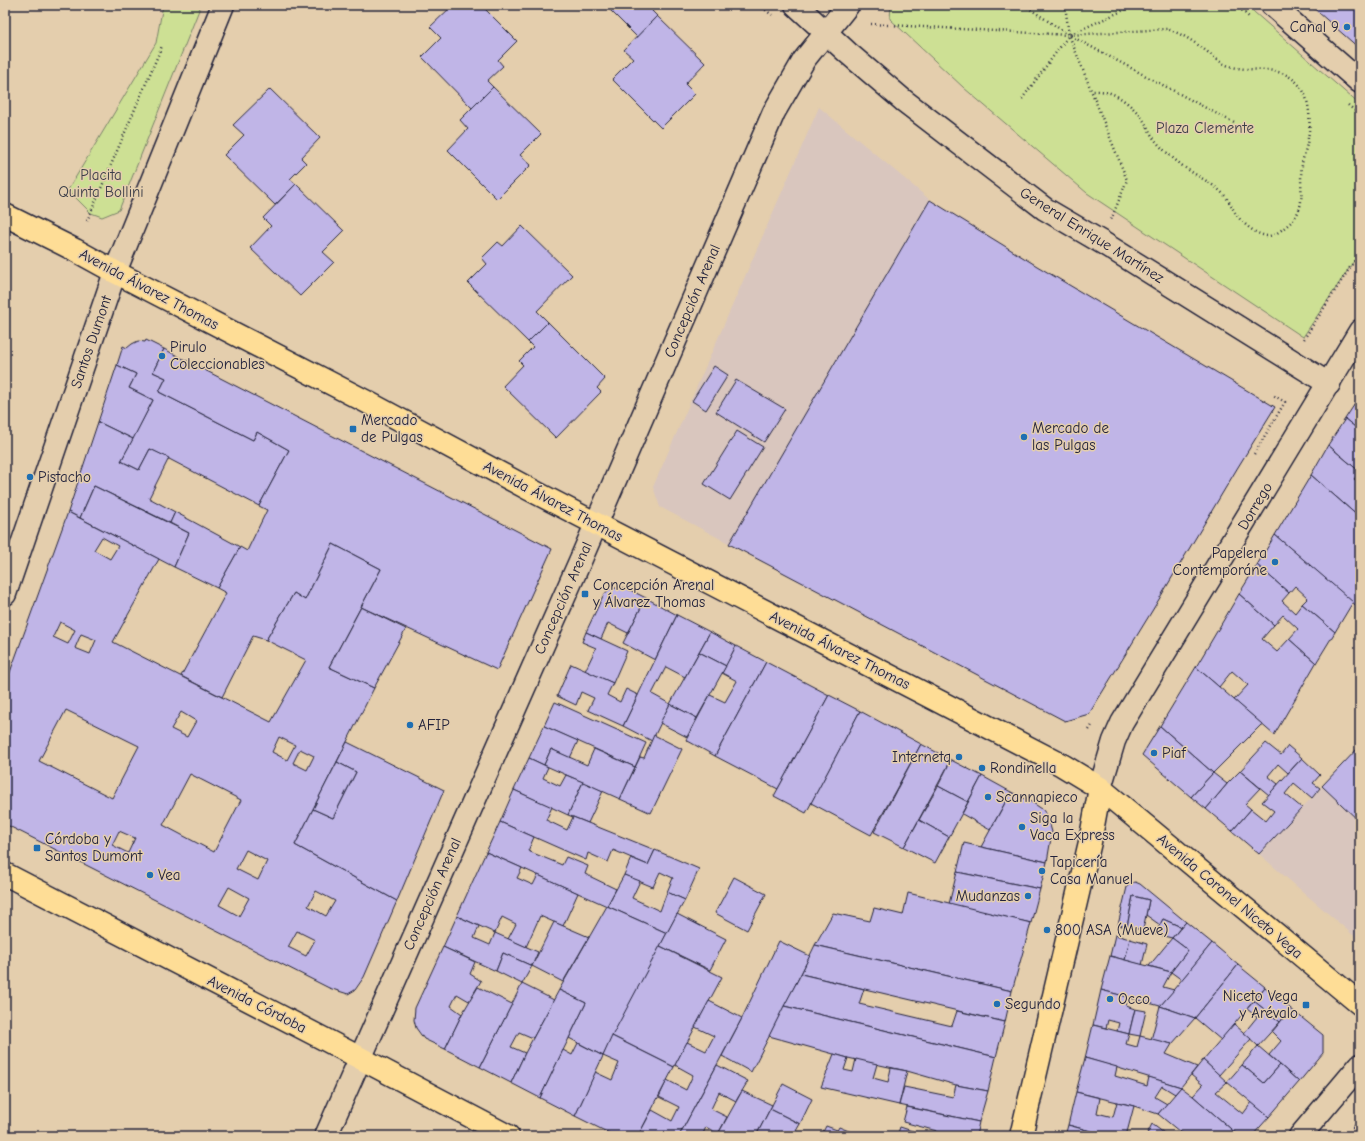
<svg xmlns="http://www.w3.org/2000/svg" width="1365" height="1141" font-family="'Comic Neue',sans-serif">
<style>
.built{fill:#d9c6be}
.green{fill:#cde094;stroke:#788168}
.building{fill:#c0b5e7;stroke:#22223b;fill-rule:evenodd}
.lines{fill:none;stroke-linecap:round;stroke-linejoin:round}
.minor-casing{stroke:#22223b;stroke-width:25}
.major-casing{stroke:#22223b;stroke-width:25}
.path{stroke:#22223b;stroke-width:2.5;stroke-dasharray:1 3;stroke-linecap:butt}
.minor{stroke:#e4cead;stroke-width:22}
.major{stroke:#fedd96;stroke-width:22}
.poi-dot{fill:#1f6fb2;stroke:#e4cead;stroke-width:1.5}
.labels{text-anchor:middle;stroke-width:3;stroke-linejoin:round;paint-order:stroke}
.poi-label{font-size:15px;fill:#22223b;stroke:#e4cead;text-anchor:start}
.park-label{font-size:15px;fill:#3c3e48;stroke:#e4cead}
.street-label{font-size:15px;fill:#22223b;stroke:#e4cead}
</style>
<rect width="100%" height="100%" fill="#e4cead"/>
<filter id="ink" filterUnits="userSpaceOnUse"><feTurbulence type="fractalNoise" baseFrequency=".025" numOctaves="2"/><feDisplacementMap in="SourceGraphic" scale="8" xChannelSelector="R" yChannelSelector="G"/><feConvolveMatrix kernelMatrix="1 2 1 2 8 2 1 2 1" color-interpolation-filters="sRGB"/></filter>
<g filter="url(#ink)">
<g class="built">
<path d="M819,107L930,200L1037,266L1275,407L1089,714L1065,721L660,507L653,487Z"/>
<path d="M1360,746V941L1259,854Z"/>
</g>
<g class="green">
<path d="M163,5H201L119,210L102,217L91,213L68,190L156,43Z"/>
<path d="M891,5H1246L1360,105V252L1303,337L1087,193L964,88L890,19Z"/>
</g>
<g class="building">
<path d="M453,5H481L517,41L498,60L503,66L487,81L493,87L472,108L422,57L441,38L430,27Z"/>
<path d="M605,5H657L652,11L657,16L637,37Z"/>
<path d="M1310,5H1360V49Z"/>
<path d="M657,16L705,63L685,84L695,94L661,128L612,79L633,58L624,50Z"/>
<path d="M493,87L541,134L520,155L531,165L497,199L448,150L468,129L460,120Z"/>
<path d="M270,89L320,138L301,158L306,163L290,179L296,184L275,205L224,155L244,135L233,125Z"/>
<path d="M296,184L344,231L323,252L334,262L300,296L250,248L271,226L263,218Z"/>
<path d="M930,200L1037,266L1275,407L1238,467L1152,611L1089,714L1065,721L729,544Z"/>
<path d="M522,226L572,275L537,311L548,322L528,342L468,283L487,264L482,258L498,242L503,246Z"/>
<path d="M548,322L605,379L597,388L601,392L556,438L503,386L523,365L519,361L533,347L528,342Z"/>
<path d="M146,340L164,349L153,372L166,378L159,392L253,440L257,432L289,450L259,506L150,449L139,470L121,461L153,400L129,388L136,374L117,365L123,346L127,348L132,344L138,341L145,342Z"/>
<path d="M164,349L552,549L497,670L361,607L381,569L333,544L305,600L294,593L266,640L253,636L222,697L181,676L226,593L217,588L240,547L247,551L267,510L259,506L289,450L257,432L253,440L159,392L166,378L153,372Z"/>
<path d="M117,365L136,374L129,388L153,400L133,439L98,422Z"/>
<path d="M714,366L728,375L706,410L692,401Z"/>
<path d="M736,380L785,409L764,442L716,412Z"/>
<path d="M1360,396V431L1345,419Z"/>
<path d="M1345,419L1360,431V472L1328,445Z"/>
<path d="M98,422L133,439L121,461L139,470L150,449L169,458L149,498L175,512L170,523L94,486L80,518L68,512Z"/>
<path d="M737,431L763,447L730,500L704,484Z"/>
<path d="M1328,445L1360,472L1354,479L1360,484V518L1311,475Z"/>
<path d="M1311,475L1360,518V609L1275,535Z"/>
<path d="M94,486L189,533L174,567L80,518Z"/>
<path d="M68,512L159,559L113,642L271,722L306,660L266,640L294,593L305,600L333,544L381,569L329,667L374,688L295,845L397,901L364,977L355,990L348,994L329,988L5,824V686ZM102,537L118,546L110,559L94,550ZM60,622L75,630L68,644L53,637ZM81,634L96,640L90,654L75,648ZM66,710L139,746L112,798L39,761ZM181,712L196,721L187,737L171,729ZM279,737L295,745L287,760L272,752ZM300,749L314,756L307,770L293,763ZM190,774L241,800L214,852L163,825ZM119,831L135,838L128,853L112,845ZM246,850L267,861L258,880L236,869ZM229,887L249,898L239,916L219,905ZM316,891L335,901L326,916L308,906ZM297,931L315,940L306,956L288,947Z"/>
<path d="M175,512L240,547L217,588L174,567L189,533L170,523Z"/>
<path d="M1275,535L1353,602L1335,632L1302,604L1308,598L1295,586L1289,593L1257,565Z"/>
<path d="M1257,565L1289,593L1282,601L1295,613L1302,604L1335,632L1316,663L1289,639L1298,629L1283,615L1274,625L1239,594Z"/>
<path d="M616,588H626L646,598L628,633L608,623L601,639L586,632L603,596L609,589Z"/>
<path d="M1239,594L1274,625L1262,639L1277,652L1289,639L1316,663L1274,735L1234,700L1248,685L1232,671L1219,687L1196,667Z"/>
<path d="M646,598L677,615L655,660L623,643Z"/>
<path d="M361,607L406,629L374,688L329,667Z"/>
<path d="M677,615L710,632L685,677L666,667L652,694L670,704L652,741L623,726Z"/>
<path d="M586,632L627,651L613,683L585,671L596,648L582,642Z"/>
<path d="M710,632L736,646L726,666L699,652Z"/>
<path d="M736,646L766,662L715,756L686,740L710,695L725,702L737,681L722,673Z"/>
<path d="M699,652L726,666L697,718L670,704Z"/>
<path d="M766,662L829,695L778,789L715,756Z"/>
<path d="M571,664L613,683L607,695L620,702L626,689L638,695L623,726L588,710L594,698L581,692L576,705L557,696Z"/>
<path d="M1196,667L1262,724L1213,773L1160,726Z"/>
<path d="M829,695L860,711L806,813L774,796Z"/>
<path d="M555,702L646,743L635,767L544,726Z"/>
<path d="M670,704L697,718L687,737L660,723Z"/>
<path d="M860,711L921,744L871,835L811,803Z"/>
<path d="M544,726L578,741L570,758L551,749L544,765L529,758Z"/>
<path d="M1160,726L1213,773L1191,797L1142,755Z"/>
<path d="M654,735L682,749L651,813L620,799L640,757L644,758Z"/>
<path d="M347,742L444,790L397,901L295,845L313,809L333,818L356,772L337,762Z"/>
<path d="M1266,743L1281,755L1288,746L1302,758L1288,773L1278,764L1268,776L1278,784L1269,795L1240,771Z"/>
<path d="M921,744L951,760L904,847L874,832Z"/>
<path d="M1360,746V822L1322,786Z"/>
<path d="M551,749L587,765L594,749L635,767L620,799L544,765Z"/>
<path d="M529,758L548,767L543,778L560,786L566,775L583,782L568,815L514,790Z"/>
<path d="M1302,758L1320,775L1313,783L1320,788L1312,798L1294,783L1285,794L1302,808L1259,854L1232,831L1251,809L1266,821L1274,811L1262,802Z"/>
<path d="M951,760L982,776L968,802L938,786Z"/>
<path d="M337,762L356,772L333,818L313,809Z"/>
<path d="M1240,771L1260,788L1245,804L1251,809L1232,831L1206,809L1227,784Z"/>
<path d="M1213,773L1227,784L1206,809L1191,797Z"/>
<path d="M982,776L1011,792L990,830L962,814Z"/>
<path d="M583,782L603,791L588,823L568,815Z"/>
<path d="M938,786L968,802L949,837L919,820Z"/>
<path d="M514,790L552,807L546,820L567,830L573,817L655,850L648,865L613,850L608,862L588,853L586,860L500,822Z"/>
<path d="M1011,792L1033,803L1042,809L1047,815L1052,832L1047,862L981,847Z"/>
<path d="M919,820L949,837L935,863L904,847Z"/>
<path d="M500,822L534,837L528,851L562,865L566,857L588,866L585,874L616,889L607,906L486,852Z"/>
<path d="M964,843L1047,862L1040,889L957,872Z"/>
<path d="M655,850L699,869L685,900L667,892L673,878L660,872L653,887L624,875L631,858L648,865Z"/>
<path d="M486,852L522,868L517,878L533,885L538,875L578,893L563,926L540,916L526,947L508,939L516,924L502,917L495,933L457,916Z"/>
<path d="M957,872L1040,889L1031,923L949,904Z"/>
<path d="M624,875L640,881L632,898L660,911L667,892L685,900L667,933L607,906Z"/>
<path d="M734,877L766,894L747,930L715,913Z"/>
<path d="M1135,882L1140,884L1186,922L1181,927L1163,919L1160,925L1146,915L1149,900L1133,896L1127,927L1118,925L1127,887L1130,883Z"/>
<path d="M908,893L1031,923L1012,991L815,945L833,913L870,921L874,908L903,915Z"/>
<path d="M1133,896L1149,900L1143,930L1127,927Z"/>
<path d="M607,906L667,933L603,1056L569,1038L586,1003L559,990Z"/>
<path d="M677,914L726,939L710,970L660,946Z"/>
<path d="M457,916L479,926L474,938L490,945L495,933L538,952L532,966L503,953L496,971L443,947Z"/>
<path d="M1163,919L1181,927L1172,938L1155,934Z"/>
<path d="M554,922L589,937L563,982L532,966Z"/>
<path d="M1186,922L1212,943L1182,980L1171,972L1188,950L1172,938Z"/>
<path d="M1115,935L1130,939L1125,960L1110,956Z"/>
<path d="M1172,938L1188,950L1171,972L1149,966Z"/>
<path d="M1130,939L1147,944L1142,965L1125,960Z"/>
<path d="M779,941L810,956L751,1072L722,1056L742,1018Z"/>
<path d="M1212,943L1238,965L1195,1018L1160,1006Z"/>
<path d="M815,945L1012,991L1005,1022L801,974Z"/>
<path d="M660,946L722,977L674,1067L612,1036Z"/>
<path d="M443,947L475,962L470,974L481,981L469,1001L457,994L451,1006L462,1014L445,1049L424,1039L416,1028L414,1020L415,1008Z"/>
<path d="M503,953L532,966L522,984L496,971Z"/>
<path d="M1110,956L1171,972L1163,987L1174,990L1160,1006L1101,990Z"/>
<path d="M1238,965L1265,987L1221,1040L1195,1018Z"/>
<path d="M801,974L864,989L859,1004L952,1026L957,1011L1005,1022L996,1057L784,1006Z"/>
<path d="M522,984L554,1000L533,1038L519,1032L511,1047L525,1053L511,1083L480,1067Z"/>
<path d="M478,987L512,1004L480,1067L445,1049L462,1014Z"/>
<path d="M1265,987L1291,1009L1280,1022L1254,1001Z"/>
<path d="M559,990L586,1003L540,1098L511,1083L525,1053Z"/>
<path d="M1101,990L1128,997L1126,1006L1135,1009L1129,1034L1117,1031L1119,1023L1108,1020L1106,1028L1093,1025Z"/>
<path d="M709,1001L742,1018L679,1136H638L652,1110L672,1121L679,1107L659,1097L667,1080L686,1090L693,1075L675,1065L687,1042L706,1051L714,1036L695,1027Z"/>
<path d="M1254,1001L1280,1022L1258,1046L1244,1033L1257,1017L1247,1009Z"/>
<path d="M784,1006L996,1057L988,1091L956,1085L907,1071L848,1058L769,1036Z"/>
<path d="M1160,1006L1195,1018L1172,1044L1151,1040Z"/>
<path d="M1135,1009L1146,1011L1140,1036L1129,1034Z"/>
<path d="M1291,1009L1323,1035V1053L1299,1082L1269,1055L1281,1041L1272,1032Z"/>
<path d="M1234,1024L1251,1039L1219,1075L1203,1060Z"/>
<path d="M1093,1025L1129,1034L1126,1044L1137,1047L1140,1036L1172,1044L1166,1054L1197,1067L1181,1087L1085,1058Z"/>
<path d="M612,1036L674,1067L638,1136H615L575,1116L595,1072L612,1080L619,1063L603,1056Z"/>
<path d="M578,1043L603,1056L575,1116L540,1098L563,1050L572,1055Z"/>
<path d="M1258,1046L1280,1065L1264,1083L1242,1065Z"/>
<path d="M834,1054L848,1058L844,1070L853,1072L856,1059L877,1064L873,1078L888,1082L891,1068L907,1071L899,1105L821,1087Z"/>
<path d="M1085,1058L1117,1067L1115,1076L1147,1086L1149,1077L1181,1087L1175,1094L1162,1086L1155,1097L1167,1104L1158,1114L1134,1106L1076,1092Z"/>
<path d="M1203,1060L1227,1082L1216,1092L1243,1114L1252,1102L1269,1117L1252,1136H1239L1193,1096L1203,1085L1191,1075Z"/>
<path d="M717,1065L748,1081L736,1101L719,1092L711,1109L727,1117L718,1134L706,1127L702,1136H679Z"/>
<path d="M1242,1065L1264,1083L1280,1065L1299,1082L1269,1117L1227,1082Z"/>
<path d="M783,1084L812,1099L800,1124L770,1109Z"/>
<path d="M956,1085L988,1091L979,1122L899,1105L904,1087L953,1097Z"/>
<path d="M1181,1087L1193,1096L1239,1136H1185L1158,1114Z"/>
<path d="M742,1091L772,1105L756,1136H717Z"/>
<path d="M1076,1092L1100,1098L1097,1113L1113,1117L1117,1102L1134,1106L1126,1136H1110L1068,1125Z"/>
<path d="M907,1107L979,1122L976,1136H935L937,1131L903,1122Z"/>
<path d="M770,1109L800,1124L793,1136H756Z"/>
<path d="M1360,1119V1135L1352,1128Z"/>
<path d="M1152,1124L1168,1136H1146Z"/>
<path d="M1068,1125L1101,1134V1136H1065Z"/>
<path d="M826,1126L837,1130L834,1136H821Z"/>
<path d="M839,1127L856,1134L855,1136H834Z"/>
<path d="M900,1127L928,1136H897Z"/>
</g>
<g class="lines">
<defs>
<g id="minor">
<path d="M796,5L848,53L903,100L1045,209L1103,243L1329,384"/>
<path d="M1272,5L1360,82"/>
<path d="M5,594L115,272L223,5"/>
<path d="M1100,788L1114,741L1122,723L1360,331"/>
<path d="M326,1136L581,559L774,112L804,60L848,5"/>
<path d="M1300,1136L1360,1065"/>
</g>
<g id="major">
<path d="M5,215L75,250L115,272L367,402L529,489L1062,765L1100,788L1360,1004"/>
<path d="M5,874L324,1039L508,1136"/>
<path d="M1021,1136L1090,842L1100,788"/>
</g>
</defs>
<use href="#minor" class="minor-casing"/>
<use href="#major" class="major-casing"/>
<g class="path">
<path d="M759,5L772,15"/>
<path d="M1024,5L1069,35L1236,124"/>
<path d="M1065,5L1069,35L1127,180L1111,220"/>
<path d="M1236,5L1249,17"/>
<path d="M871,24L1069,35L1135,5"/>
<path d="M1022,99L1069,35L1167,29C1184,34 1200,46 1214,57C1219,61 1223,64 1229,66C1254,74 1280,62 1300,86C1310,98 1311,123 1308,138C1307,147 1303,156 1302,165C1298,190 1310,209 1284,228C1280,231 1274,236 1268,236C1256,235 1243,224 1236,214C1232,208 1230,202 1225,196C1213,182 1193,175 1179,163C1170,156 1161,148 1155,140C1150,134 1148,127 1144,121C1137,110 1120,95 1107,92C1102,91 1096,91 1092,91"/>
<path d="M1348,105L1360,115"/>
<path d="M87,221L162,46"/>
<path d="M1304,339L1360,252"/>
<path d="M1254,454L1285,402L1273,395"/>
<path d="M1089,730L1093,724"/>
</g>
<use href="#minor" class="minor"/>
<use href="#major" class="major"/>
</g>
</g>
<g class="poi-dot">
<circle cx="1347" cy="27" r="4"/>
<circle cx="162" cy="356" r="4"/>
<rect x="349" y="425" width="8" height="8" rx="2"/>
<circle cx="1024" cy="437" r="4"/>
<circle cx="30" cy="477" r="4"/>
<circle cx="1275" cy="562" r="4"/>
<rect x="581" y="590" width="8" height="8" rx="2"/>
<circle cx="410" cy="725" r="4"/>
<circle cx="1154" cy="753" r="4"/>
<circle cx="959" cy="757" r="4"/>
<circle cx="982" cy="768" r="4"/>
<circle cx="988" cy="797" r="4"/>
<circle cx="1022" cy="827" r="4"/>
<rect x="33" y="844" width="8" height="8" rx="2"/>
<circle cx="1042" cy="871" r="4"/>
<circle cx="150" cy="875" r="4"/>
<circle cx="1028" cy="896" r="4"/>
<circle cx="1047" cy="930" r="4"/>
<circle cx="1110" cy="999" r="4"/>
<circle cx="997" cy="1004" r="4"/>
<rect x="1302" y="1001" width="8" height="8" rx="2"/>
</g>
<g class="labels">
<g class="poi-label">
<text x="1339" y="32" text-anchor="end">Canal 9</text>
<text x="170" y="352">Pirulo<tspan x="170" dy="17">Coleccionables</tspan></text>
<text x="361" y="425">Mercado<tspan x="361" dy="17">de Pulgas</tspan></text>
<text x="1032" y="433">Mercado de<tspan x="1032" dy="17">las Pulgas</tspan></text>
<text x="38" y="482">Pistacho</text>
<text x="1267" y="558" text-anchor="end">Papelera<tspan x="1267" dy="17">Contemporáne</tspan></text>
<text x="593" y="590">Concepción Arenal<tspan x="593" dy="17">y Álvarez Thomas</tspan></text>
<text x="418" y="730">AFIP</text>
<text x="1162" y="758">Piaf</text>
<text x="951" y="762" text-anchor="end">Internetq</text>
<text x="990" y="773">Rondinella</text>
<text x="996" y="802">Scannapieco</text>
<text x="1030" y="823">Siga la<tspan x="1030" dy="17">Vaca Express</tspan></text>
<text x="45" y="844">Córdoba y<tspan x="45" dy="17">Santos Dumont</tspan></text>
<text x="1050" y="867">Tapicería<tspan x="1050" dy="17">Casa Manuel</tspan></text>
<text x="158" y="880">Vea</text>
<text x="1020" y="901" text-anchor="end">Mudanzas</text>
<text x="1055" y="935">800 ASA (Mueve)</text>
<text x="1298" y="1001" text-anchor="end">Niceto Vega<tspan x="1298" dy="17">y Arévalo</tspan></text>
<text x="1118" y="1004">Occo</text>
<text x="1005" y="1009">Segundo</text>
</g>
<g class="park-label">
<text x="1205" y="133">Plaza Clemente</text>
<text x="101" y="180">Placita<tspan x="101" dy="17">Quinta Bollini</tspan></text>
</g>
<g class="street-label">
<text transform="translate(1092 235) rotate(32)" y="5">General Enrique Martínez</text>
<text transform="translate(149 289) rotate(28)" y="5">Avenida Álvarez Thomas</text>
<text transform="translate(692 301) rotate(-67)" y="5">Concepción Arenal</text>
<text transform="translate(91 342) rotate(-71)" y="5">Santos Dumont</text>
<text transform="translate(553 501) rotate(28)" y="5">Avenida Álvarez Thomas</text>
<text transform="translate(1255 506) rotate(-59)" y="5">Dorrego</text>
<text transform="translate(563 598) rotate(-66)" y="5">Concepción Arenal</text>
<text transform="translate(840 650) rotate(27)" y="5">Avenida Álvarez Thomas</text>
<text transform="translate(432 894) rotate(-66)" y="5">Concepción Arenal</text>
<text transform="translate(1230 896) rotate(40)" y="5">Avenida Coronel Niceto Vega</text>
<text transform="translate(257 1004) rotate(27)" y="5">Avenida Córdoba</text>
</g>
</g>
<rect width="1365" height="1141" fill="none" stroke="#e4cead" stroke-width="20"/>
<rect x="10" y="10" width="1345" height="1121" fill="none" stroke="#22223b" stroke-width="1.5" filter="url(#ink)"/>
</svg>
